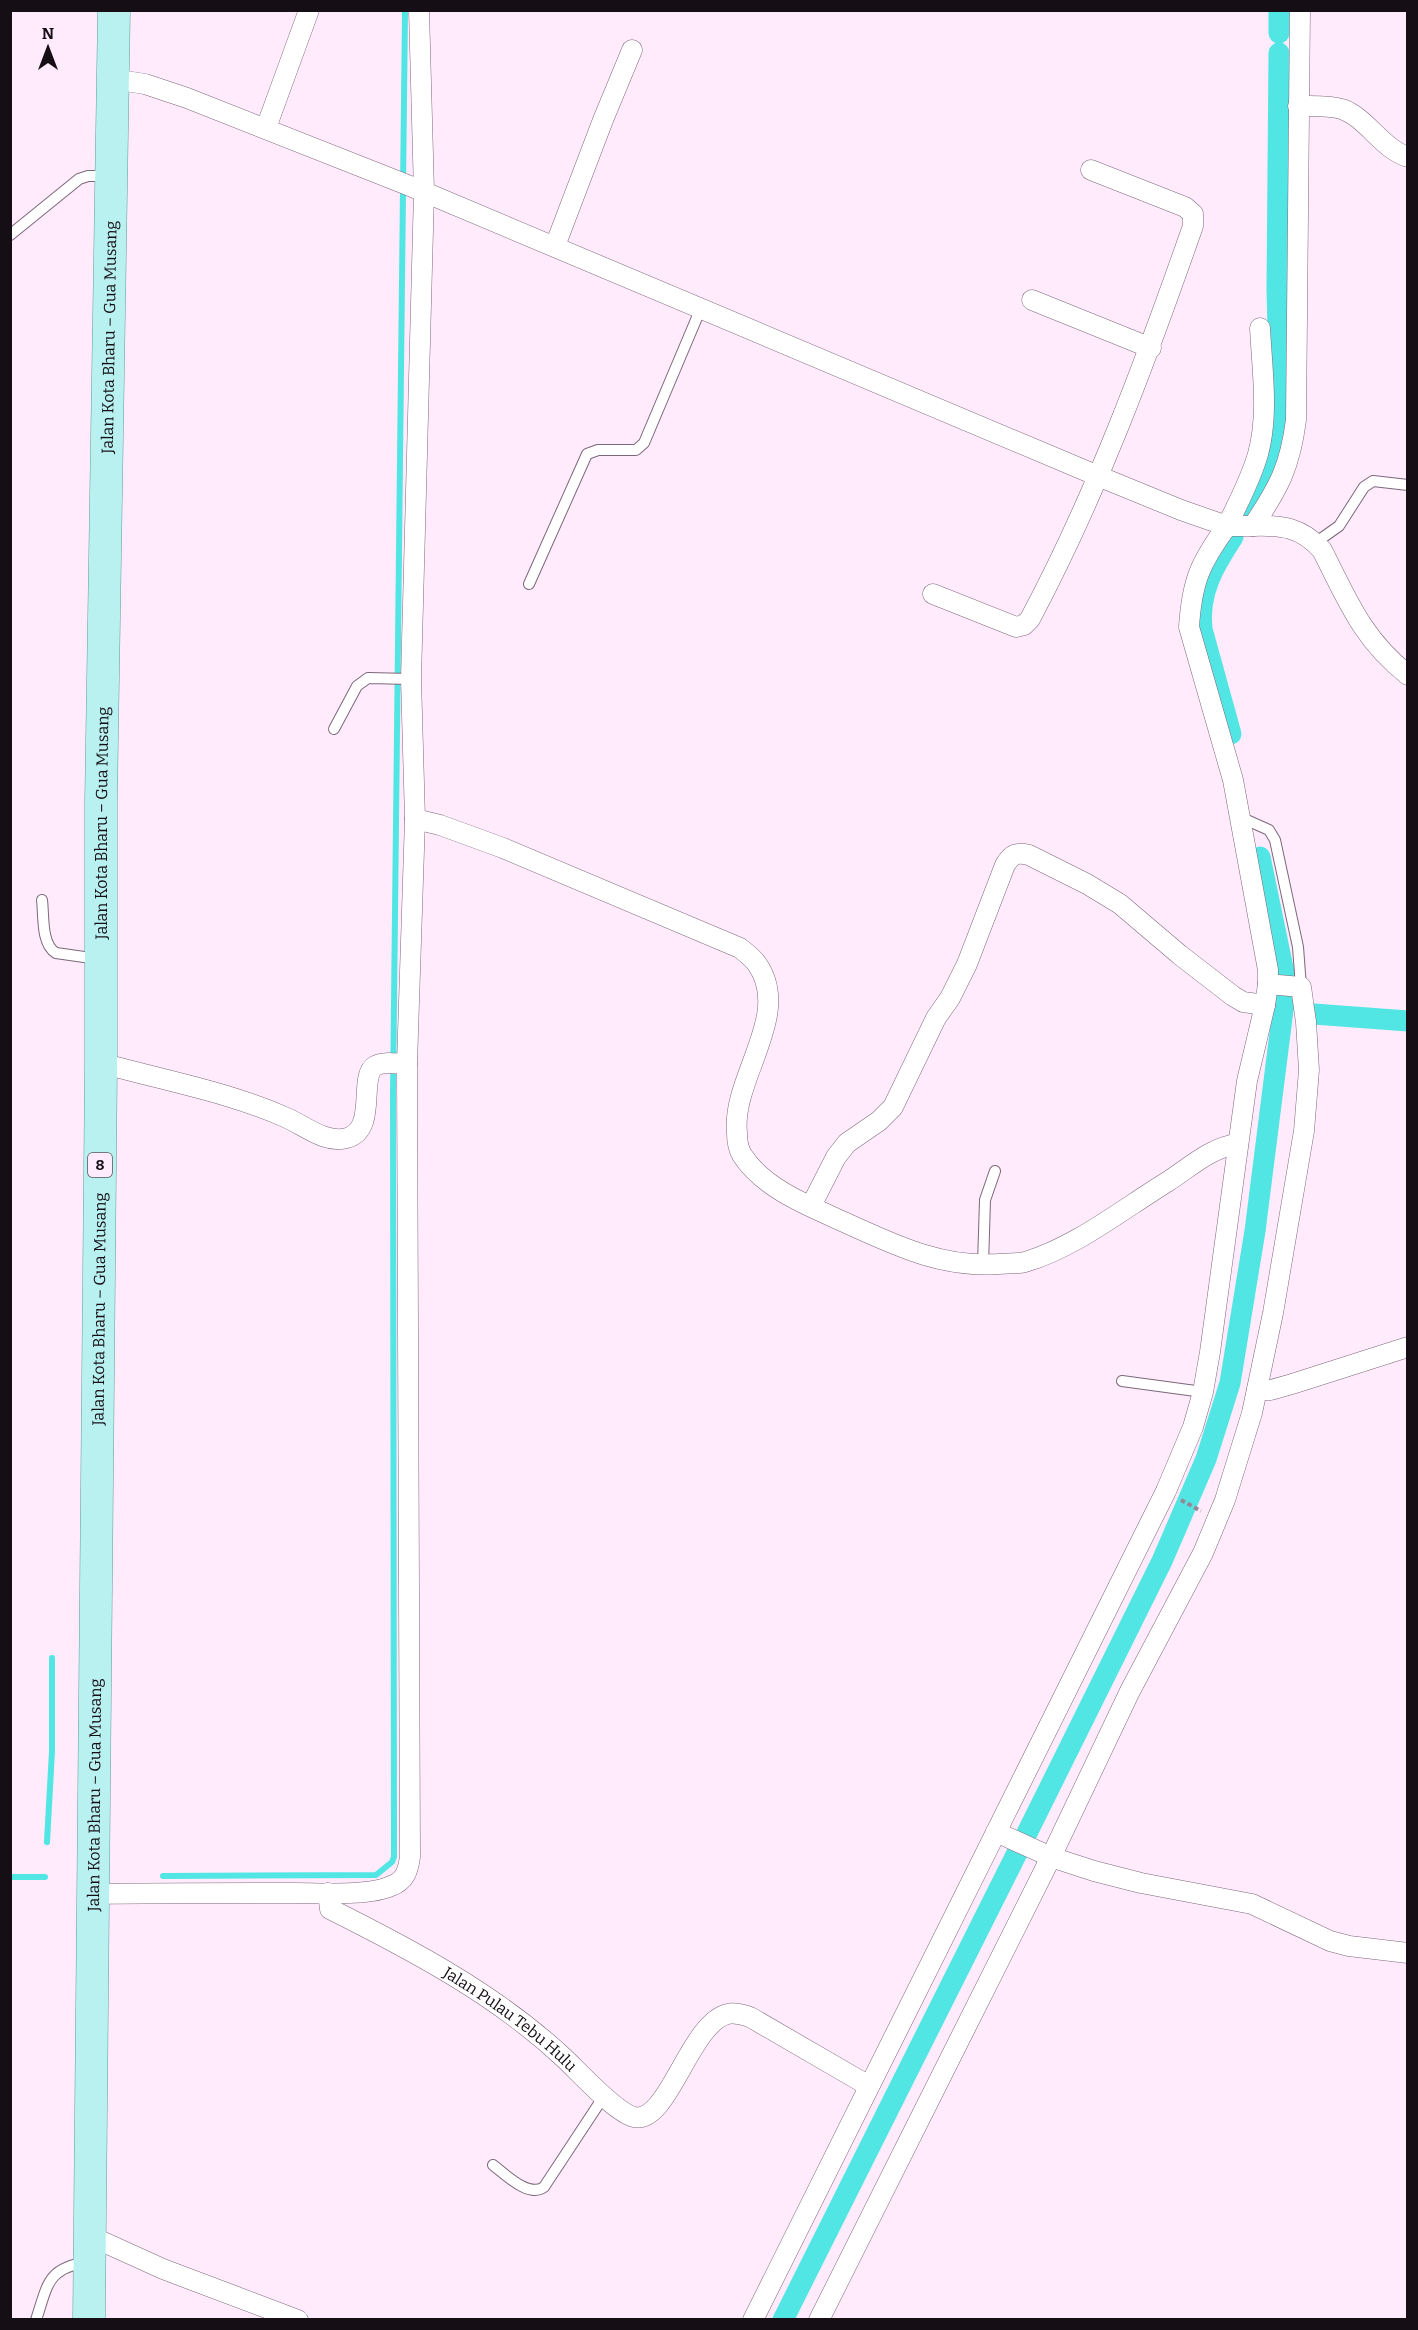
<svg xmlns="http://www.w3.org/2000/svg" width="1418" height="2330" font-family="Bitter,serif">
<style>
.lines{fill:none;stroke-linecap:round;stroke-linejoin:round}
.stream{stroke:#51e6e4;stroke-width:6}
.canal{stroke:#51e6e4;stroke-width:21}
.service-casing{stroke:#7d687b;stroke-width:12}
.minor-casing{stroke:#7d687b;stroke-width:21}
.primary-casing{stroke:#619c9d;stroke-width:33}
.path{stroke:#958793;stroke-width:4;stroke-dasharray:4.5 3;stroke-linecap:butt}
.service{stroke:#fff;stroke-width:10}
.minor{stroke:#fff;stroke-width:20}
.primary{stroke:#b8f1f0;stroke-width:32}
.labels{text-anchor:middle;stroke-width:5;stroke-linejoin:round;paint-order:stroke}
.shield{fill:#ffebfc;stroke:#5c505a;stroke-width:1.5}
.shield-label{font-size:15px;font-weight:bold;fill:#160e15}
.street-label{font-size:16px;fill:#160e15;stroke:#ffebfc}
</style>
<rect width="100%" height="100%" fill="#ffebfc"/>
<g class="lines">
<g class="stream">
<path d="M47,1842L52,1751V1658"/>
<path d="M163,1876L376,1875L392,1862L394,1857L393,1094L405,10"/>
<path d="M10,1877H45"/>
</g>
<g class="canal">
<path d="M1279,33V10"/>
<path d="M1247,518L1268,477L1275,454L1280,417L1277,288L1279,53"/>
<path d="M1231,734L1202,629C1198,592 1214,566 1233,537"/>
<path d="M1260,857L1284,973"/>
<path d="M1314,1014L1408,1021"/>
<path d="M783,2320L1032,1823L1162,1561L1206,1459L1230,1383L1255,1231L1284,1002"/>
</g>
<defs>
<g id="service">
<path d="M10,235L79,179L88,176H109"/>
<path d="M1315,543L1339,526L1364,487L1373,481L1408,485"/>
<path d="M529,584L587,454L598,450H636L644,443L701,308"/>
<path d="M334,729L357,686L368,678L411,679"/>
<path d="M1240,817L1269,830L1275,840L1298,947L1301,987"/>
<path d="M42,900C44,916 41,944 56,953L98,959"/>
<path d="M983,1265L985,1200L995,1171"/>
<path d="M1122,1381L1203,1392"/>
<path d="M493,2165C506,2175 529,2198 544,2187L604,2096"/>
<path d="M36,2320C48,2284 47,2268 88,2262"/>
</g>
<g id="minor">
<path d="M113,79L145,84L187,98L410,186L1098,476L1181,510L1227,526C1238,503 1251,479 1258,454C1269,414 1262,369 1260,328"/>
<path d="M1298,106C1312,106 1328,105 1342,109C1367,118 1382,149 1408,157"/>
<path d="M266,128L309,10"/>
<path d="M555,246L603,120L632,50"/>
<path d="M1032,300L1151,348"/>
<path d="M1253,526C1282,525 1301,527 1322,550C1347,599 1362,639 1408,675"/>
<path d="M933,594L1016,627L1024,625L1030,619C1097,493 1146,360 1193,226V214L1185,207L1091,170"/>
<path d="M415,819L440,825L503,848L740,948C746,953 753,958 757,964C793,1015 731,1078 737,1133C737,1141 738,1148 742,1155C766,1192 817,1209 855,1227C901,1248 946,1268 998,1264C1006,1263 1017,1264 1025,1262C1074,1248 1123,1209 1167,1182C1189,1168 1211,1147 1238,1144"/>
<path d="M101,1066L116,1067C173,1082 233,1094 287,1118C305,1126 326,1144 347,1138C378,1129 358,1077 375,1066C383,1061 398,1064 407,1064"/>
<path d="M811,1206L836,1157L847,1143L879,1121L893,1107L936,1018L950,998L967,964L1005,865C1012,854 1016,852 1029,855L1087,884L1120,904L1180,955L1233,996L1243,1002L1265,1005"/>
<path d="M1257,1390H1271L1292,1384L1408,1347"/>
<path d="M996,1832L1051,1857L1094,1871L1141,1883L1252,1904L1330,1941L1349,1946L1408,1953"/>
<path id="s1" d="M328,1893L330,1909C412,1950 497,1995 564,2058C579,2072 616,2113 634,2117C668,2125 690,2022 728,2014C735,2012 743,2015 750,2017L869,2086"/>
<path d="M93,1894C160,1893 228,1893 295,1893C320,1893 370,1896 391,1886C405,1881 408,1871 410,1857L407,1064L415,819L411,679L424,192L419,10"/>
<path d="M88,2235L163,2269L298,2320"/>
<path d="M753,2320L1166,1491L1193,1427L1203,1392L1210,1352L1247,1081L1265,1005L1268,984"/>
<path d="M819,2320L1051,1857L1130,1691L1203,1553L1225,1500L1252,1413L1273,1313L1304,1131L1309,1070L1306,1022L1301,987L1268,984V970L1233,780L1189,627C1192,581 1200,563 1227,526H1253C1279,487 1290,467 1296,420L1300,10"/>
</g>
<g id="primary">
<path id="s2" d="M89,2320L101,1066V801L114,10"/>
</g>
</defs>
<use href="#service" class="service-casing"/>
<use href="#minor" class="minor-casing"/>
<use href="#primary" class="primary-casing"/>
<path class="path" d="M1181,1500L1201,1511"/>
<use href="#service" class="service"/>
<use href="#minor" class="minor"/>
<use href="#primary" class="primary"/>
</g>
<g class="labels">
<rect class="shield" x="88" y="1153" width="24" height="24" rx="4.5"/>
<g class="shield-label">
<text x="100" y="1170">8</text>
</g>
<g class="street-label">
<text dy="6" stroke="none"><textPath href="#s2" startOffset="1983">Jalan Kota Bharu – Gua Musang</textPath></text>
<text dy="6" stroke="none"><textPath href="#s2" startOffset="1497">Jalan Kota Bharu – Gua Musang</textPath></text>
<text dy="6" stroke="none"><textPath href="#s2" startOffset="1011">Jalan Kota Bharu – Gua Musang</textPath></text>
<text dy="6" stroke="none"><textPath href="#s2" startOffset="525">Jalan Kota Bharu – Gua Musang</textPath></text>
<text dy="6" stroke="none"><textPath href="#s1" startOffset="228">Jalan Pulau Tebu Hulu</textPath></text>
</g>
</g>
<rect width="1418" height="2330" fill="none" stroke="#160e15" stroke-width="24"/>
<g transform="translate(48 48)" stroke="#ffebfc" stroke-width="4.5" paint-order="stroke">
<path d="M0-4.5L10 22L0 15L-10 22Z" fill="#160e15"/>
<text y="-9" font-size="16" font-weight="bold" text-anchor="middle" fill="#160e15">N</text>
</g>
</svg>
